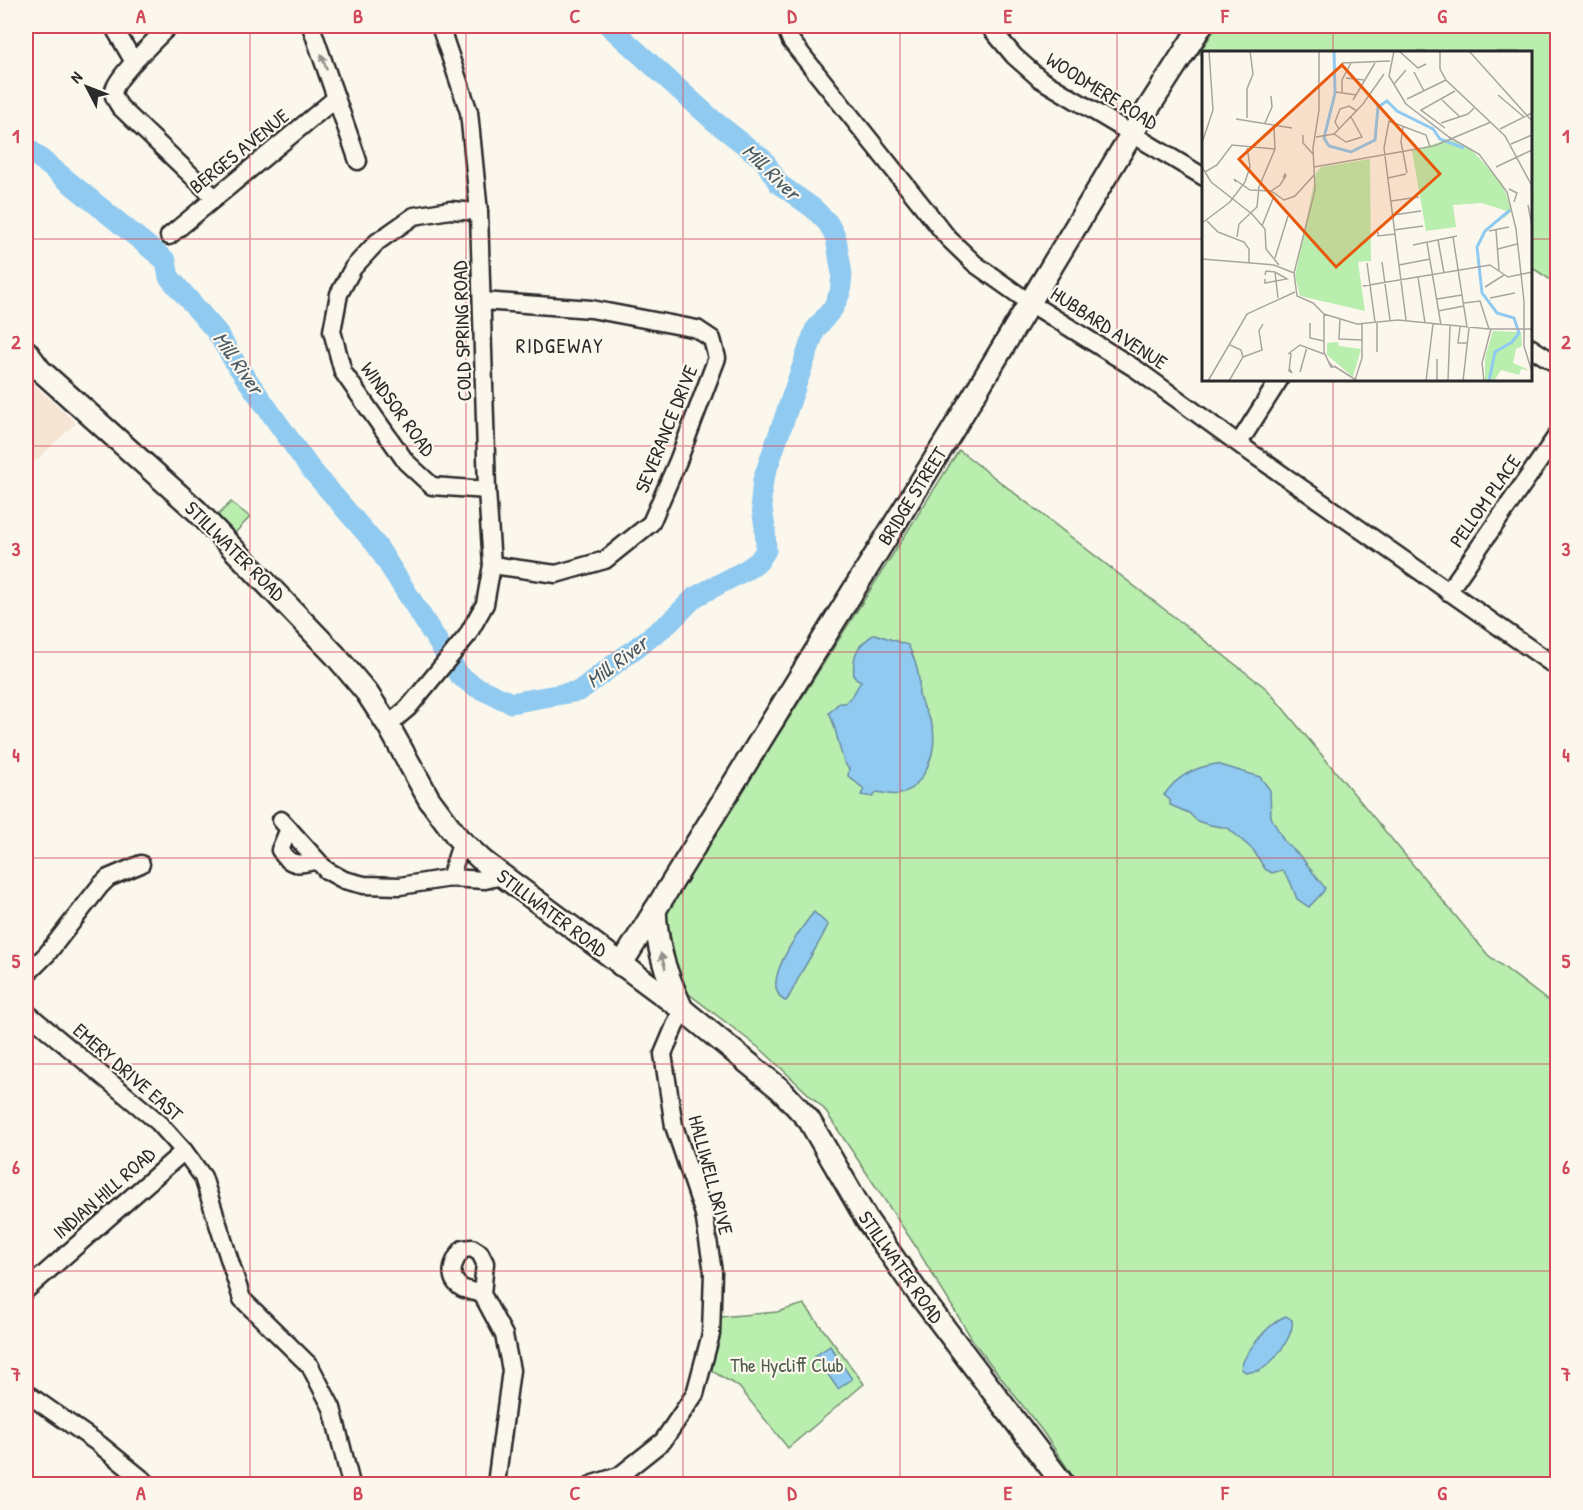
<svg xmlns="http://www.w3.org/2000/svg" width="1583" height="1510" font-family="'Patrick Hand',sans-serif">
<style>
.built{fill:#f6e4d4}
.green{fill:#b9eeaf;stroke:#728c6d;stroke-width:1.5}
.water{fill:#90caf0;stroke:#688aa1;stroke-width:1.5}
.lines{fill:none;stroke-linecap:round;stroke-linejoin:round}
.river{stroke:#90caf0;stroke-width:21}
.minor-casing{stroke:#2b2b2b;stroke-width:21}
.major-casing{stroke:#2b2b2b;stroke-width:26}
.minor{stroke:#fbf7ec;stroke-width:16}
.major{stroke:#fbf7ec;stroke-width:21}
.oneway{fill:#93918c}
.grid{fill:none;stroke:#d1495b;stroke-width:1.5;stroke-opacity:0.55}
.labels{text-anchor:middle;stroke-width:4.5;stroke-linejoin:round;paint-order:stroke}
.street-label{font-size:20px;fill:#2b2b2b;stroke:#fbf7ec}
.park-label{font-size:20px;fill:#4e5c4c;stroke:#fbf7ec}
.water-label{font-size:21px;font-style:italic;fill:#495b66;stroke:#fbf7ec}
.neighbourhood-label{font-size:21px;letter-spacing:1.5px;fill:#2b2b2b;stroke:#fbf7ec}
.inset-river{fill:none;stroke:#90caf0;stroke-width:3}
.inset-road{fill:none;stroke:#a8a59f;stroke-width:1.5}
.view{fill:#e8590c;fill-opacity:0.15;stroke:#e8590c;stroke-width:3}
.inset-edge{fill:none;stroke:#2b2b2b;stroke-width:3}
.neatline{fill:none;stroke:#d1495b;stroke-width:2}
.grid-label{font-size:20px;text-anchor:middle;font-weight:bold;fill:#d1495b}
</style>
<rect width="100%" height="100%" fill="#fbf7ec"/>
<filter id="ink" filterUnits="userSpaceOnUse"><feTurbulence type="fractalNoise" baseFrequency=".0167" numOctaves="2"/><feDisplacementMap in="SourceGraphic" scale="12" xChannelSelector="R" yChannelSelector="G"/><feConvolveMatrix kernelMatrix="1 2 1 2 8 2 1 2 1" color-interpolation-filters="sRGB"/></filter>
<g filter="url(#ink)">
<path class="built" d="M26,377L76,423L26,470Z"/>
<g class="green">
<path d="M1217,26H1557V284L1531,267L1530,52H1204L1203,56L1199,53Z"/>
<path d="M959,450L1267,689L1488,955L1557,1008V1484H1078L1043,1432L975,1344L914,1244L824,1109L763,1051L680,987L666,912Z"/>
<path d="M231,502L250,517L234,534L216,517Z"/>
<path d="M804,1304L864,1384L788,1448L739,1387L712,1371L720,1317L777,1312Z"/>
</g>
<g class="water">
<path d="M875,634L908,645C914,657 918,668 919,680C920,685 918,690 919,694C921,706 930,716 933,728C937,752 925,786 900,794C894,796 884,793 877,792L873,797L861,795L864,789L848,776L849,769C839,759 838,729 829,713L839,703H845L853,695L861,681L854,677C852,656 856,645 875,634Z"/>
<path d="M1217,764L1260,777L1270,790L1271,817L1284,841L1302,858L1325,888L1323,892L1309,907L1297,899L1290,881L1282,870L1272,873L1265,869L1254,851L1228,828L1210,825L1197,821L1189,813L1170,805V800L1164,795C1177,776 1194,767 1217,764Z"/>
<path d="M814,912L828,925C820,943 809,958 800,975C795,984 792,993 786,1001L783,1000C780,997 777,993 776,988C773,967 801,928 814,912Z"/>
<path d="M1286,1316L1292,1320C1295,1335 1273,1364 1260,1370C1255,1372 1250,1372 1246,1372L1241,1369C1244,1352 1270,1322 1286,1316Z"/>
<path d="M830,1346L852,1379L838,1389L815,1356Z"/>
</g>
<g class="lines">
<path class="river" d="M26,147L166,261L169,277L216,331L236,364L309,467L377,546L459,675L474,686L511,703L579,691L669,623L695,597L746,570L759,561L766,550L765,528L761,501L763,480L815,330L833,308L840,293L842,274L836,238L828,223L813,208L779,184L764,160L714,121L609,26"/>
<defs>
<g id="minor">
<path d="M113,26L134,62"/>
<path d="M169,26C157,38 118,75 114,90C112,96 117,102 120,107L215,198"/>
<path d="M311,26L358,161"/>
<path d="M785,26L791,41L948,238L975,264L1030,303L1136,369L1250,452L1558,668"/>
<path d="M989,26L1014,56L1040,79L1204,177"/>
<path d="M479,212L450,210L414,216L377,242L353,268L339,294L332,331L343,372L406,462L432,486L487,490"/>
<path d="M169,236L336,98"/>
<path d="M483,301L591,309L697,329L712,339L717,358L678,461L651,523L605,560L556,574L492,565"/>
<path d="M1530,347L1558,365"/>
<path d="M1239,443L1279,380"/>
<path d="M1448,592L1558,434"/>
<path d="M388,725L408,708L467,636L485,604L492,565L487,490L479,212L469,112L440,26"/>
<path d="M281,820L326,870L344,880L364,885L400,886L450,878L485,880L502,876"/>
<path d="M289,829L280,850C290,867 300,865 317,860"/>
<path d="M450,878L462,841"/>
<path d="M26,975L47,954L100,886L108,878L141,864"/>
<path d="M26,1012L158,1122L184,1151L203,1177L242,1299L310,1366L332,1408L351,1484"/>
<path d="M26,1290L184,1151"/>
<path d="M482,1294C476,1292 468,1291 462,1288C446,1278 453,1260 463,1249L472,1248L480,1253L485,1263L482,1294L504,1335L511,1370L496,1484"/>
<path d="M26,1393L99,1444L148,1484"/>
<path d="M593,1484L619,1476L663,1441L695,1394L711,1334L713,1272L704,1214L674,1126L663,1054L682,1009"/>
</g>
<g id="major">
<path d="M26,351L40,370L197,511L335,655L367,693L388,725L429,799L458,838L484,862L682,1009L780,1089L809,1120L867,1220L915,1289L1063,1484"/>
<path d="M655,910C657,950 666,973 682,1009"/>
<path d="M621,965L951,433L1131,135L1201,26"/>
</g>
</defs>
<use href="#minor" class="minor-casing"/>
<use href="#major" class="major-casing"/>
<use href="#minor" class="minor"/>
<use href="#major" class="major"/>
</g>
<defs><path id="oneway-solid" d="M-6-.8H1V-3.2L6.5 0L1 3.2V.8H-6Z" transform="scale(1.5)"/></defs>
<g class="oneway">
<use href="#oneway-solid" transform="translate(324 62) rotate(-109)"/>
<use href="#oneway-solid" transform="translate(663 961) rotate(-107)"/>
</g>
</g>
<path class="grid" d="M250,26V1484M466,26V1484M683,26V1484M900,26V1484M1117,26V1484M1333,26V52M26,239H1204M1530,239H1558M1333,380V1484M26,446H1558M26,652H1558M26,858H1558M26,1064H1558M26,1271H1558"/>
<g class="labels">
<g class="street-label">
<text transform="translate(1102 91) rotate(32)" y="7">WOODMERE ROAD</text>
<text transform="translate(239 151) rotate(-39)" y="7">BERGES AVENUE</text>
<text transform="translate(1109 328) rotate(33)" y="7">HUBBARD AVENUE</text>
<text transform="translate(462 331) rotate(-92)" y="7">COLD SPRING ROAD</text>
<text transform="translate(398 409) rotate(54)" y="7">WINDSOR ROAD</text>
<text transform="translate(666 429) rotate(-68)" y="7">SEVERANCE DRIVE</text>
<text transform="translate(912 496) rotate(-58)" y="7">BRIDGE STREET</text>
<text transform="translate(1485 501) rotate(-55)" y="7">PELLOM PLACE</text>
<text transform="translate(235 551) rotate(45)" y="7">STILLWATER ROAD</text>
<text transform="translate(552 913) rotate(37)" y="7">STILLWATER ROAD</text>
<text transform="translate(128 1072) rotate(41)" y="7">EMERY DRIVE EAST</text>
<text transform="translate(711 1175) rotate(75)" y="7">HALLIWELL DRIVE</text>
<text transform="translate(104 1193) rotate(-41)" y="7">INDIAN HILL ROAD</text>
<text transform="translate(901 1267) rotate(55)" y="7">STILLWATER ROAD</text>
</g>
<g class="park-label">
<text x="787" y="1372">The Hycliff Club</text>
</g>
<g class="water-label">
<text transform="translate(771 172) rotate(44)" y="7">Mill River</text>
<text transform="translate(238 363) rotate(55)" y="7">Mill River</text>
<text transform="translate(617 662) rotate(-37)" y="7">Mill River</text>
</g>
<g class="neighbourhood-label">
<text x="560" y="353">RIDGEWAY</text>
</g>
</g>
<g transform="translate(1202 51)">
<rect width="330" height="330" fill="#fbf7ec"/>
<path d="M247,88L269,98L300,132L310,160L301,168L305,160L280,152L251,154L254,176L224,180L210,100ZM168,108L169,210L156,211L163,260L98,245L93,225L114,122L119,116ZM291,280L319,281L320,295L314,298L311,312L327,319L319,318L317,324L299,319L292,330H283V306ZM136,291L137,295L159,298L151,326L125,304V292Z" fill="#b9eeaf"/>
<path class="inset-river" d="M132,0L133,42L122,87L127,95L149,101L173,89L176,56L185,50L195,60L231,78L238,88L262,97M287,330L293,301L310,291L317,282L312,267L295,262L280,242L275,196L283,180L308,159"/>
<path class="inset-road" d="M117,0V59L111,97L113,139L92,222L95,245L111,252L122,263V301L129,316H131L126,310M192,0L187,25L204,53L247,86L277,103L305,141L314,178L322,250V295L330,321M197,0L216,17L224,13M238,0V18L244,29L303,85L330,135M267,0L330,70M140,12L188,10M212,21L222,40M144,27L162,29M192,33L204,19M134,41L154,44M140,41V29L149,12M296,44L322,66M205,48L244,29M151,49L173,12M240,49L257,65M45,67V38L51,23L48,0M34,68L90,77M63,72L70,56L69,45M239,72L266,63L272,57M201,75L199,91L205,122M243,77L219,59L253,40M137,78L133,71L138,58L147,55L155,60M298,78L330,62M132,83L144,91L160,86L149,66M101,84V92L111,103M114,86L132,83L161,53L182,23M0,92L11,59L7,0M309,93L330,84M0,116L9,131L50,163L63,178L64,198L77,214M112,116L232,95L289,71M294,116L330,99M3,121L15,114L30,94L73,98M186,127L204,123M34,131L32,128L48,139L69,140L82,149L93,145L112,124M307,138L315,142L312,151M69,140L78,134L84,125L83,123L81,127M189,150L217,146M326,154L330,175M191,164L219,160M5,170L16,181L42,191L47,198V212M0,172L28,151L43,131L48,116L45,95M60,175L72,145M192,179L221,175M294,179L297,219M287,180L307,176M176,181V185L193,183M35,186L37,173L55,156L57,136L73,98L72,76M251,186L265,276M236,189L242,222M225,192L239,274M211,194L255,185M296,198L315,193M73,207L86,165M0,208L72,214L92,222M180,211L188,269M165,212L173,271M197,214L228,208M73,221L76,247M216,226L223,272M63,228V232L85,228L73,221L64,220L63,224M161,235L288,214L306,226L330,221M283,236L302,224M288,247L313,242M235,248L260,244M262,252L278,250L287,278M236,260L262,255M122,263L155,273L196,269L287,278H330M138,268L137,288L160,289M204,269L182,97L187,70L224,84L228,96M108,272V287L122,290M258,276L256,292H265M175,301V271M86,303L98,294L122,303M41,306L60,299L57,280L61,273M235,308V330M100,315L98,321L105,296M132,315L154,329M87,317L90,322L87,320L89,302M153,329L160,307V273M6,330L45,263L93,241M27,330L41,306L39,299L28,294M224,330L231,273M246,330L248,275M261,330L267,277M282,330L280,312L289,278"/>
<path class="view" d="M140,14L238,123L134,216L37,108Z"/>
<rect width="330" height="330" class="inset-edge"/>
</g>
<rect width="1583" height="1510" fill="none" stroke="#fbf7ec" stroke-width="66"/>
<g transform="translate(87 87) rotate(312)" stroke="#fbf7ec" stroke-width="4.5" paint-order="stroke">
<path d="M0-4.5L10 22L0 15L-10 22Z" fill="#2b2b2b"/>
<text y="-9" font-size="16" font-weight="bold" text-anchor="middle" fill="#2b2b2b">N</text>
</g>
<rect x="33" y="33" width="1517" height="1444" class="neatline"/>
<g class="grid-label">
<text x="141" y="23">A</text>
<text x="358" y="23">B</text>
<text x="575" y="23">C</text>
<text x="792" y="23">D</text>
<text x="1008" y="23">E</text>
<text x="1225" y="23">F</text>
<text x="1442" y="23">G</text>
<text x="16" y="143">1</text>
<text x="1566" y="143">1</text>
<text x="16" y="349">2</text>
<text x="1566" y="349">2</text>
<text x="16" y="556">3</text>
<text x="1566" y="556">3</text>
<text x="16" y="762">4</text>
<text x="1566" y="762">4</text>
<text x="16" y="968">5</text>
<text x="1566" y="968">5</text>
<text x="16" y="1174">6</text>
<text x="1566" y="1174">6</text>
<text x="16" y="1381">7</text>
<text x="1566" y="1381">7</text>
<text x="141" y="1500">A</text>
<text x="358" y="1500">B</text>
<text x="575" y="1500">C</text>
<text x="792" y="1500">D</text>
<text x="1008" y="1500">E</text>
<text x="1225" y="1500">F</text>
<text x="1442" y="1500">G</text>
</g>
</svg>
